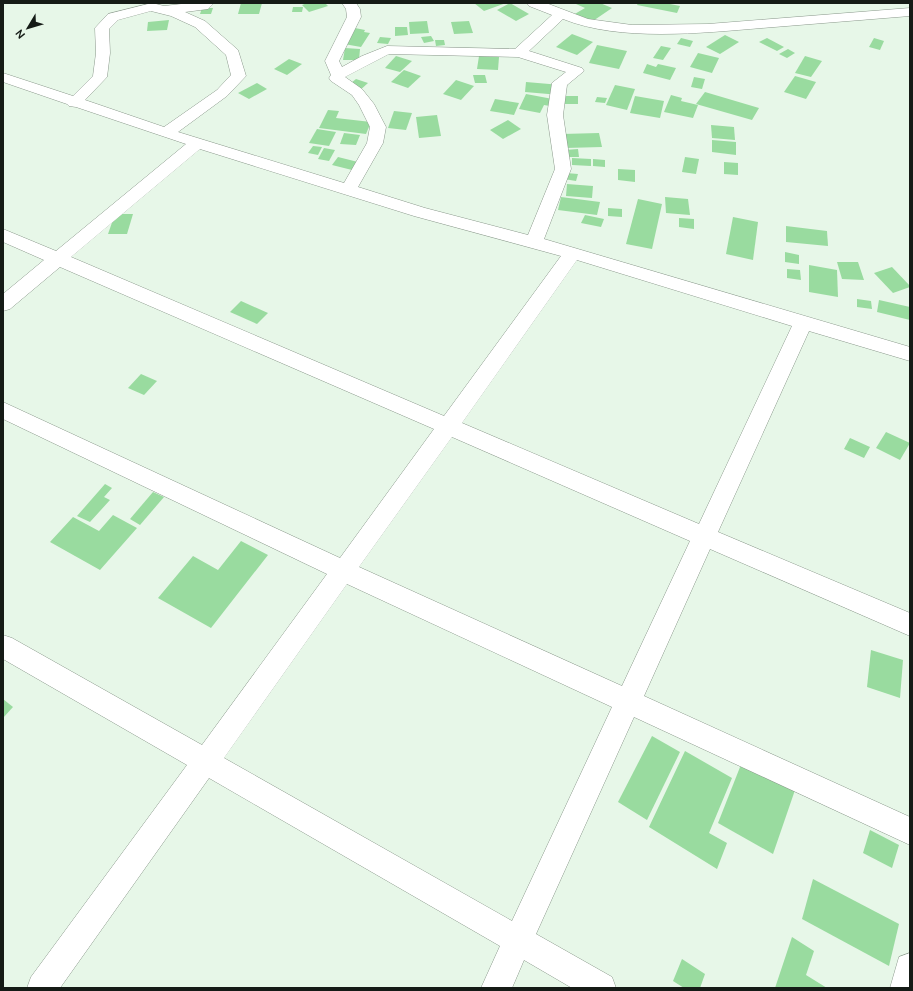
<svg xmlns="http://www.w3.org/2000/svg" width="913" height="991" font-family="Ubuntu,sans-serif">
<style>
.building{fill:#99db9f}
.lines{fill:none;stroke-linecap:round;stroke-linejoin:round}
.minor-casing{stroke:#8b998c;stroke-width:1}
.minor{fill:#fff;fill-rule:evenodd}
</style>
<rect width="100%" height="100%" fill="#e7f7e8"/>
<g class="building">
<path d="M241,3H262L259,14H238Z"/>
<path d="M307,3H325L328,6L309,12L302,5Z"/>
<path d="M474,3H506L484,11Z"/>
<path d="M510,3L529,14L516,21L497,10Z"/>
<path d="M578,3H600L612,8L590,23L573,15L585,8L576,4Z"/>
<path d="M638,3H665L680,6L677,13L637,5Z"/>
<path d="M293,7H303L302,12H292Z"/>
<path d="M202,8H213L211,14H200Z"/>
<path d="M169,20L167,30L147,31L148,22Z"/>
<path d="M427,21L429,33L410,34L409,22Z"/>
<path d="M469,21L473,33L454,34L451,22Z"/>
<path d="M395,27H407L408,35L395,36Z"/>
<path d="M355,28L365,30L364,32L370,33L361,47L344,44Z"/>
<path d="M572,34L593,42L577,55L556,47Z"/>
<path d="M725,35L739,42L720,54L706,47Z"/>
<path d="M431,36L434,41L424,43L421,37Z"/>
<path d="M380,37L391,38L388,44L377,43Z"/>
<path d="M681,38L693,41L690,47L677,44Z"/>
<path d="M767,38L784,47L777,51L759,42Z"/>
<path d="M874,38L884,41L880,50L869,47Z"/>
<path d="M435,40H444L445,45L436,46Z"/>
<path d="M597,45L627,51L619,69L589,63Z"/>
<path d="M661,46L671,48L663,60L653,58Z"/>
<path d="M345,48L360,49L359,60H343Z"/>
<path d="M788,49L795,53L787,58L779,54Z"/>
<path d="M698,53L719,58L712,73L690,67Z"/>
<path d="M396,56L412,61L400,72L385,68Z"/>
<path d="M479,56L499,57L498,70L477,69Z"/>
<path d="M805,56L822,61L811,77L795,73Z"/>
<path d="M289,59L302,64L287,75L274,69Z"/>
<path d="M647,64L656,67L658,64L676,68L670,80L643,73Z"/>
<path d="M404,70L421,76L408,88L391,82Z"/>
<path d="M473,75H485L487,83H475Z"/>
<path d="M795,76L816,82L806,99L784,92Z"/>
<path d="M694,77L705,79L702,89L691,87Z"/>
<path d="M356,79L368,83L358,92L346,87Z"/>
<path d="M456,80L474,86L461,100L443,94Z"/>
<path d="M526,82L561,85L560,95L525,92Z"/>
<path d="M257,83L267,89L249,99L238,93Z"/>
<path d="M615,85L635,89L627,110L606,105Z"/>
<path d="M705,92L759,108L752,120L696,104Z"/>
<path d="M526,94L558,100L555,107L544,105L540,113L519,109Z"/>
<path d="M671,95L682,98L681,101L698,105L693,118L664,112Z"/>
<rect x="565" y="96" width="13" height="8"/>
<path d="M635,96L664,101L660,118L630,113Z"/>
<path d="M597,97L607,98L605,103L595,102Z"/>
<path d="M495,99L519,103L514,115L490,111Z"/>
<path d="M328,110L339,111L336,118L371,122L366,134L319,128Z"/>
<path d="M394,111L412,113L406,130L388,128Z"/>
<path d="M437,115L441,136L419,138L416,117Z"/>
<path d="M508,120L521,129L503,139L490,130Z"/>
<path d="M711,125L734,127L735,140L712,138Z"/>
<path d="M317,129L336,132L329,146L309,143Z"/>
<path d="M344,133L360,135L356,145L340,144Z"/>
<path d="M599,133L602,147L565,148L562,134Z"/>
<path d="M712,140L736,142V155L712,152Z"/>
<path d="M313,146L322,147L318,155L308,153Z"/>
<path d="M324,148L335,150L329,161L318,159Z"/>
<path d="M578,149L579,157H567L565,150Z"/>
<path d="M338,157L358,162L352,170L332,165Z"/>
<path d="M685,157L699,159L696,174L682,172Z"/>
<path d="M572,158L591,159V166L572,165Z"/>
<path d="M593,159L605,160V167L593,166Z"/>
<path d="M724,162L738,163V175L724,174Z"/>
<path d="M618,169L635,170V182L618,180Z"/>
<path d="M566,173L578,174L576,181L564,179Z"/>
<path d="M567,184L593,186L592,198L566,196Z"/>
<path d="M561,197L600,202L597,215L558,210Z"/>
<path d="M665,197L688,199L690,215L666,213Z"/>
<path d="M638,199L662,204L652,249L626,244Z"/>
<path d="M608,208L622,209V217L608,216Z"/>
<path d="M115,214H133L127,234H108Z"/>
<path d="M585,215L604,219L601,227L581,223Z"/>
<path d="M733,217L758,222L753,260L726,254Z"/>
<path d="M679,218L694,219V229L679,227Z"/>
<path d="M786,226L827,231L828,246L786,242Z"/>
<path d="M785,252L799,255V264L785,262Z"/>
<path d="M837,262H858L864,280L842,279Z"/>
<path d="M809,265L837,270L838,297L809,292Z"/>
<path d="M892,267L910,286V287L893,293L874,273Z"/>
<path d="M787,269L800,270L801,280L787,278Z"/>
<path d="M857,299L871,301L872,309L857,307Z"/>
<path d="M879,300L910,307V320L877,312Z"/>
<path d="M241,301L268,313L257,324L230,312Z"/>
<path d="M141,374L157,381L144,395L128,388Z"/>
<path d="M886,432L910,443L900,460L876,448Z"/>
<path d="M850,438L870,447L864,458L844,449Z"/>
<path d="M105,484L112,488L104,497L110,500L90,522L77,516Z"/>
<path d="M153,492L164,497L140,525L130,519Z"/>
<path d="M113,515L137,528L100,570L50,542L73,517L99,531Z"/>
<path d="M241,541L268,555L211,628L158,598L193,556L218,570Z"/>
<path d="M871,650L903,660L900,698L867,687Z"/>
<path d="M3,699L13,707L3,718Z"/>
<path d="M652,736L680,752L647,820L618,802Z"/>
<path d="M685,751L732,778L709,833L727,843L717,869L649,827Z"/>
<path d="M742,762L795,790L773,854L718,823Z"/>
<path d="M870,830L899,845L892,868L863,853Z"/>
<path d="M813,879L899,924L889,966L802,919Z"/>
<path d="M792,937L814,951L806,975L827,988H775Z"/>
<path d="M682,959L705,974L700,988H684L673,981Z"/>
</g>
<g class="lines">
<defs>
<g id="minor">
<path d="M152,3L164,6L190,3H214L208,9L185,12L205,21L238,50L246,76L227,96L178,132L344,183L367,143L370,127L359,105L352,95L331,81L329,78L331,75L325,61L347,17L346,9L342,3H356L360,9L361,17L339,61L342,67L362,56L387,46L515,49L552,15L529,6L527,3H546L588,19L632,25L708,24L910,8V16C861,20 811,24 762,28C701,33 620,42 563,19L529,51L582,68L584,71L567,85L563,115L571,169L544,239L910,347V361L809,331L718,532L910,613V636L710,549L644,696L910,817V845L634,717L536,934L612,977L616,988H572L524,960L512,988H481L500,946L209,778L60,988H27L31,977L187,765L3,659V635L12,638L202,745L327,574L3,419V402L340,558L434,429L60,267L10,309L3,311V294L44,260L3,242V229L56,251L186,144L76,107L69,106L67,104L3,82V73L73,96L93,76L96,53L95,28L108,14ZM151,11L171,16L195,27L226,55L231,75L217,90L164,127L85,100L107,77L110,53L109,29L118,20ZM389,54L518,57L566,72L552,83L547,115L555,169L528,235L425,208L358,187L383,143L386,127L374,104L362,89L345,77ZM200,149L414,216L561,256L444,416L71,257ZM577,260L792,326L699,524L462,423ZM452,437L690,541L622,686L359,567ZM347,584L612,707L512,921L224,758Z"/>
<path d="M910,953V988H890L899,957Z"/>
</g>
</defs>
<use href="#minor" class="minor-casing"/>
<use href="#minor" class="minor"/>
</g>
<rect width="913" height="991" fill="none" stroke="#151b16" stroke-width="8"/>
<g transform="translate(28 28) rotate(232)" stroke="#e7f7e8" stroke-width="3" paint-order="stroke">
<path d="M0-3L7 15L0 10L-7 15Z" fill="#151b16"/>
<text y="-6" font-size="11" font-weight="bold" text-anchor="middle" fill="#151b16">N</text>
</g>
</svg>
